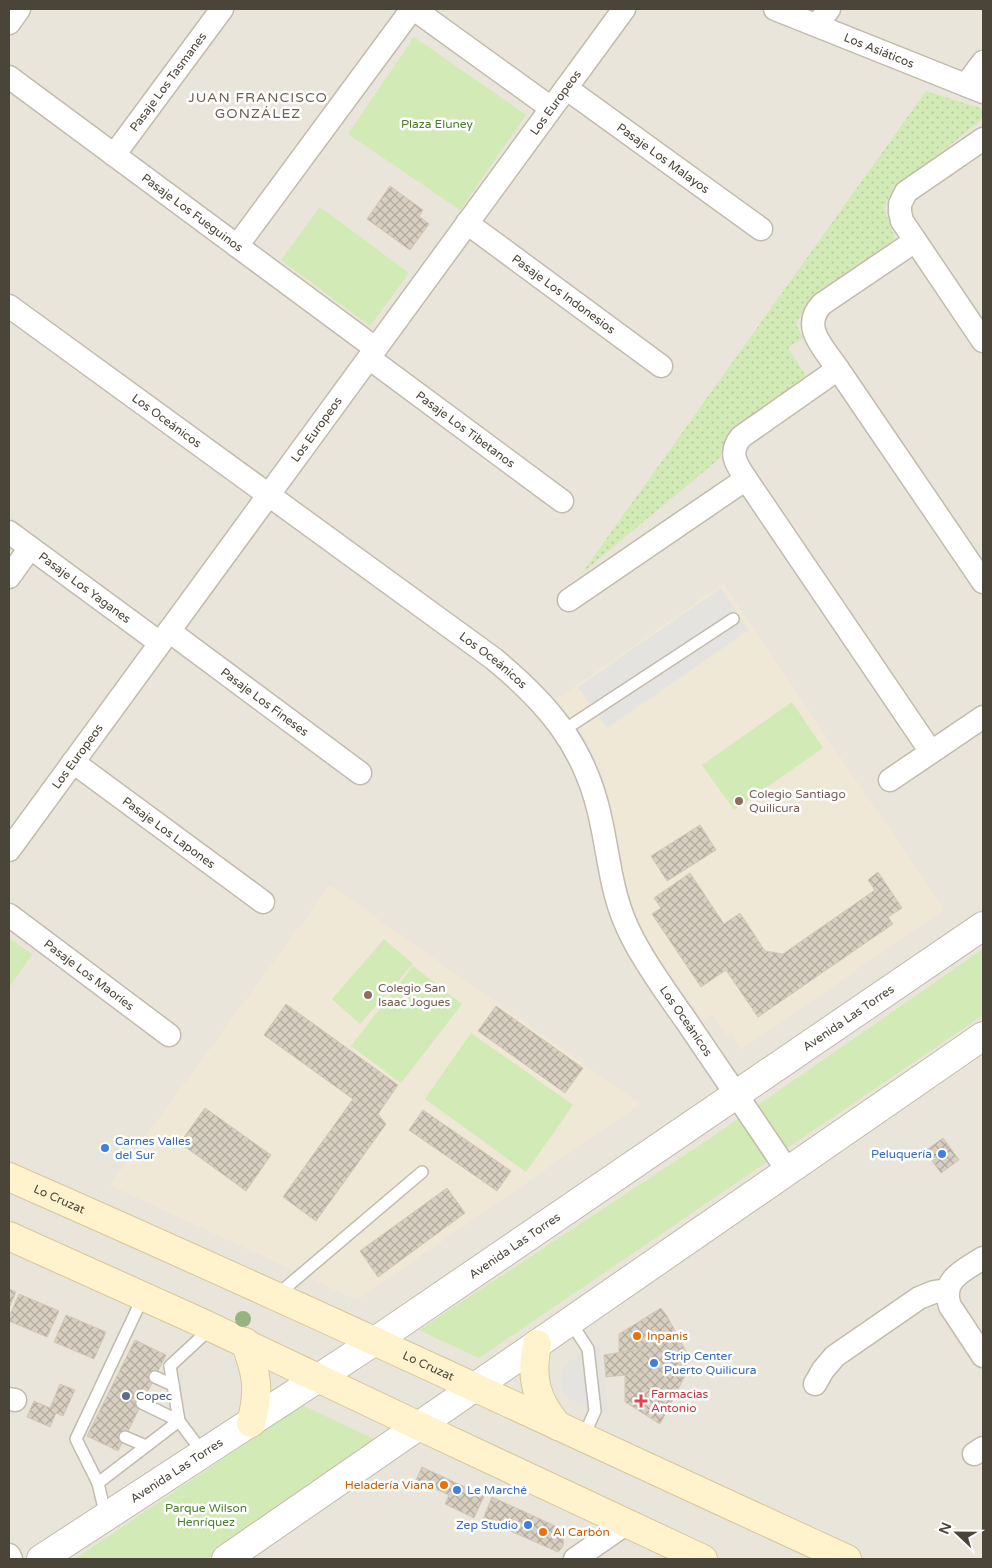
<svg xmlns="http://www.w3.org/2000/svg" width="992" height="1568" font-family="'Varela Round',sans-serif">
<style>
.residential{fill:#eae5da}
.education{fill:#efe8d6}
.grass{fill:url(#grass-dots)}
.green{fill:#d2eab5}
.parking{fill:#e5e3e0}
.building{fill:url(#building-cross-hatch);stroke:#d3c7b4}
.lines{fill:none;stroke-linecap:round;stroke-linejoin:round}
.service-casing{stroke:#c2bbae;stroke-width:14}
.minor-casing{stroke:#c2bbae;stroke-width:25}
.tertiary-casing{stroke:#c2bbae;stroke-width:30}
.secondary-casing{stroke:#d6c79b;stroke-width:30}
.service{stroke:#fff;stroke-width:11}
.minor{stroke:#fff;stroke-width:22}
.tertiary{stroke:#fff;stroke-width:28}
.secondary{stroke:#fff3cd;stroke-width:28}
.tree{fill:#97b381}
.education-dot{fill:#8d6e63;stroke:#fff;stroke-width:2}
.shop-dot{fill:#3f7fe0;stroke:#fff;stroke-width:2}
.food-dot{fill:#e8710a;stroke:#fff;stroke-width:2}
.service-dot{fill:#5c6f8a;stroke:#fff;stroke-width:2}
.health-dot{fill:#e0444e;stroke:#fff;stroke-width:2}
.labels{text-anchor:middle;stroke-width:5;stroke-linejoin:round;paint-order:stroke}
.street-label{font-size:12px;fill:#4b4439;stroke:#fff}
.park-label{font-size:12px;fill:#4a7f2a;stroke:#fff}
.education-label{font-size:12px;fill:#785e54;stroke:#fff;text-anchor:start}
.shop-label{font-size:12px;fill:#366cbe;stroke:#fff;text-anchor:start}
.food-label{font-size:12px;fill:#c56008;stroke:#fff;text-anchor:start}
.health-label{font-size:12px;fill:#be3a42;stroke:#fff;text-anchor:start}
.service-label{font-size:12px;fill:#4e5e75;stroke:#fff;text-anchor:start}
.neighbourhood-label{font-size:14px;letter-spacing:1px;fill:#6e6250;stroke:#fff}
</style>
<defs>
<pattern id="grass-dots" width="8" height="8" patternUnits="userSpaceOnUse" patternTransform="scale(1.25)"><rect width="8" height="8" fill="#d2eab5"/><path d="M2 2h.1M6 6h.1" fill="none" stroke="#b6ca9c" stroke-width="1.8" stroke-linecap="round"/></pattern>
<pattern id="building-cross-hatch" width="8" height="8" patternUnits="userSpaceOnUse" patternTransform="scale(1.25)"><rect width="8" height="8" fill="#d8cfc1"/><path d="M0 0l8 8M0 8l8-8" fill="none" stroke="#b1aa9e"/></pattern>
</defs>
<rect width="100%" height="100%" fill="#f6f3ec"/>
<rect class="residential" x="9" y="9" width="974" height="1550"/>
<g class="education">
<path d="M723,584L944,910L740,1050L732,1034L727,1035L712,1015L704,1021L659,958L639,924L624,880L605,781L588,742L557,699Z"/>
<path d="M330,885L640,1104L357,1300L110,1185Z"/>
</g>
<path class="grass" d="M926,91L983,109V118L890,194L884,208L895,239L806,304L796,324L803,338L788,348L806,376L727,439L720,458L582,573Z"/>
<g class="green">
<path d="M414,37L526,115L460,210L348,134Z"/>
<path d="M320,207L409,273L370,326L281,260Z"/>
<path d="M792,702L823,748L734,810L702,765Z"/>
<path d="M9,938L32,954L9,988Z"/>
<path d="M384,939L413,964L360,1024L332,999Z"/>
<path d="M983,949V1015L479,1358L419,1330L712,1137Z"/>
<path d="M413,966L462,1004L401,1083L351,1046Z"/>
<path d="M471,1033L573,1105L526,1172L425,1099Z"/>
<path d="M302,1405L380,1442L207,1559H75Z"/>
</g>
<g class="parking">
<path d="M721,588L749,630L607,728L578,687Z"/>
<path d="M599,1343L609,1416L570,1399L566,1396L561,1388V1374L567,1363Z"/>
</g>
<g class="building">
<path d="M390,186L423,210L419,216L429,224L410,250L367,219Z"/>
<path d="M700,825L716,850L667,881L651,856Z"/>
<path d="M878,872L902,908L888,917L893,924L758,1017L726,970L701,987L652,914L661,908L654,898L690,873L724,924L740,913L765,951L783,954L875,890L868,880Z"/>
<path d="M286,1004L398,1085L378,1114L386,1124L316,1221L283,1197L353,1099L264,1035Z"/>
<path d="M496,1006L583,1068L565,1093L478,1031Z"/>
<path d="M205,1108L271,1155L246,1191L180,1143Z"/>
<path d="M423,1110L511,1171L497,1191L409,1130Z"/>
<path d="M943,1138L959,1160L941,1173L925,1151Z"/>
<path d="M447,1188L465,1213L378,1277L360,1251Z"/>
<path d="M9,1289L16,1292L9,1308Z"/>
<path d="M19,1294L59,1311L47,1337L9,1321V1317Z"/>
<path d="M661,1308L667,1316L687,1353L686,1374L660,1424L625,1402V1373L619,1354V1334Z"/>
<path d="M66,1315L106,1332L94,1359L54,1342Z"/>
<path d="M135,1340L166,1355L118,1451L87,1436Z"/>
<path d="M641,1349L644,1373L606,1377L604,1355Z"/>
<path d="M60,1384L75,1390L63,1416L56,1413L50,1427L27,1417L34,1401L50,1408Z"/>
<path d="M422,1467L484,1496L474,1518L445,1504L449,1495L416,1480Z"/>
<path d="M492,1497L564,1530L563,1546L561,1549L558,1552L483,1519Z"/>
</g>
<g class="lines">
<defs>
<g id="service">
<path d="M564,730L733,619"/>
<path d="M277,1295L422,1172"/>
<path d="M570,1321L588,1349L595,1411L583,1438"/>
<path d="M170,1366L179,1421L203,1453"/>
<path d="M170,1366L211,1328"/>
<path d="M155,1377L173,1385"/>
<path d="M142,1403L179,1421"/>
<path d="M125,1437L146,1446"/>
<path d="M98,1483L179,1421"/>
<path d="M106,1517L98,1483L76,1439L143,1297"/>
</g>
<g id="minor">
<path d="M414,9L551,108"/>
<path id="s1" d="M775,9L983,92"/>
<path d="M9,23L19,9"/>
<path d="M817,25L829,9"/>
<path id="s2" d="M9,77L375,348"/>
<path d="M966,85L983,62"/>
<path id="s3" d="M566,88L761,229"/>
<path d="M983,139L906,192L900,204V212L902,221L983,341"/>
<path id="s4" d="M114,155L222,9"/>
<path id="s5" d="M467,223L661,366"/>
<path d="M915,241L822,304C800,327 824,348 838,369L983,582"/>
<path d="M237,246L412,9"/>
<path id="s6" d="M9,306L494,659C546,702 583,744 599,812C610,858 610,896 633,939C648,968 668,995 687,1022C720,1071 754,1120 787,1170"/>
<path id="s7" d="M369,358L562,501"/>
<path d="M838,369L741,437C728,453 736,464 746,479L931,752"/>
<path id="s8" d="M9,532L160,643"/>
<path d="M9,577L30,548"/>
<path d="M569,600L746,479"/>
<path id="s9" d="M169,631L360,773"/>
<path id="s10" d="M73,762L263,902"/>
<path d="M890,780L983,717"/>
<path id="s11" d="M9,850L624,9"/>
<path id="s12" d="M9,915L169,1035"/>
<path d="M983,1258C965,1270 940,1279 950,1306L983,1356"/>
<path d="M815,1384L823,1370L835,1356L919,1298L934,1292L947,1290"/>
<path d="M9,1399L15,1400"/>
<path d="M974,1454L983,1448"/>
<path d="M9,1555L11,1559"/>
<path d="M575,1559L627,1523"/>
</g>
<g id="tertiary">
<path id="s13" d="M41,1559L375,1341L983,926"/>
<path d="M226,1559C478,1385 729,1209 983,1036"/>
</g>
<g id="secondary">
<path id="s14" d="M9,1177C290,1300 568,1431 847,1559"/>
<path d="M9,1236L200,1322L419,1426L703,1559"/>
<path d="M245,1342C257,1374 260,1390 251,1423"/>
<path d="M537,1344C530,1378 536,1400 558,1426"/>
</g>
</defs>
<use href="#service" class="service-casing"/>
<use href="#minor" class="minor-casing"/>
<use href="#tertiary" class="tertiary-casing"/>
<use href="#secondary" class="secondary-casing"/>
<use href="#service" class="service"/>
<use href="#minor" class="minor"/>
<use href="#tertiary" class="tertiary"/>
<use href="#secondary" class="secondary"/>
</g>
<circle class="tree" cx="243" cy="1319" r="8"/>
<g class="education-dot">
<circle cx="739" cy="801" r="5"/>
<circle cx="368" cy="995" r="5"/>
</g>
<g class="shop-dot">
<circle cx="105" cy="1148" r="5"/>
<circle cx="942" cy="1154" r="5"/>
<circle cx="654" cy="1363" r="5"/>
<circle cx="457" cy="1490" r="5"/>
<circle cx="528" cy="1525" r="5"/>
</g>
<g class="food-dot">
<circle cx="637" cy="1336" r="5"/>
<circle cx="444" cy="1485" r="5"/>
<circle cx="543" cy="1532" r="5"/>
</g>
<circle class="service-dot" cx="126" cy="1396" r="5"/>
<path class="health-dot" d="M638.5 1393.5h5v5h5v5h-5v5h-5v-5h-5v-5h5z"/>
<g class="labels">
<g class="street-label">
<text dy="4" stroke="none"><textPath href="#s1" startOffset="112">Los Asiáticos</textPath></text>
<text dy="4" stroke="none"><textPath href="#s4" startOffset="91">Pasaje Los Tasmanes</textPath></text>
<text dy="4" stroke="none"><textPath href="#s11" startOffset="926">Los Europeos</textPath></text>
<text dy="4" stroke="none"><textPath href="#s3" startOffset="120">Pasaje Los Malayos</textPath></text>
<text dy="4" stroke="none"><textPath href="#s2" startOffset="228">Pasaje Los Fueguinos</textPath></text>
<text dy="4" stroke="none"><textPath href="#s5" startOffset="120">Pasaje Los Indonesios</textPath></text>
<text dy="4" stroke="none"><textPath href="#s6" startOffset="195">Los Oceánicos</textPath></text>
<text dy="4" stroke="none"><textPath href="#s11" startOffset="521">Los Europeos</textPath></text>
<text dy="4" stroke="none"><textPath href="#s7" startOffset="120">Pasaje Los Tibetanos</textPath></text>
<text dy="4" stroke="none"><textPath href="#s8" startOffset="94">Pasaje Los Yaganes</textPath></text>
<text dy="4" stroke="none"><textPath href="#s6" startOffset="600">Los Oceánicos</textPath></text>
<text dy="4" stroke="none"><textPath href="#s9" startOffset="119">Pasaje Los Fineses</textPath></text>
<text dy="4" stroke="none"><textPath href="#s11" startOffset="116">Los Europeos</textPath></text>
<text dy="4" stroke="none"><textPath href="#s10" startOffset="119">Pasaje Los Lapones</textPath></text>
<text dy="4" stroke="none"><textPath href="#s12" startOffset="100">Pasaje Los Maoríes</textPath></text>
<text dy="4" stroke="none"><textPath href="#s13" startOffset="972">Avenida Las Torres</textPath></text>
<text dy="4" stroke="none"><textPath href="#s6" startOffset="1019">Los Oceánicos</textPath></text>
<text dy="4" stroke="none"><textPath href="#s14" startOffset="55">Lo Cruzat</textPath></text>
<text dy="4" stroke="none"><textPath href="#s13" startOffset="568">Avenida Las Torres</textPath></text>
<text dy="4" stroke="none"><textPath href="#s14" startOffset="460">Lo Cruzat</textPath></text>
<text dy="4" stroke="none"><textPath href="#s13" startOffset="162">Avenida Las Torres</textPath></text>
</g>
<g class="park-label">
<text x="437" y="128">Plaza Eluney</text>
<text x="206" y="1512">Parque Wilson<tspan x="206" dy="14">Henríquez</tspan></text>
</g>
<g class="education-label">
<text x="749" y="798">Colegio Santiago<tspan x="749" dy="14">Quilicura</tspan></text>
<text x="378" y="992">Colegio San<tspan x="378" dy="14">Isaac Jogues</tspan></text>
</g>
<g class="shop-label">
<text x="115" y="1145">Carnes Valles<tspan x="115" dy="14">del Sur</tspan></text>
<text x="932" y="1158" text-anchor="end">Peluquería</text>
<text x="664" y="1360">Strip Center<tspan x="664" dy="14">Puerto Quilicura</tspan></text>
<text x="467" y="1494">Le Marché</text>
<text x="518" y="1529" text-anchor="end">Zep Studio</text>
</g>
<g class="food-label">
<text x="647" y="1340">Inpanis</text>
<text x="434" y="1489" text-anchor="end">Heladería Viana</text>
<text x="553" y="1536">Al Carbón</text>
</g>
<g class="health-label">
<text x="651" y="1398">Farmacias<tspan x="651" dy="14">Antonio</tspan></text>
</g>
<g class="service-label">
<text x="136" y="1400">Copec</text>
</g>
<g class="neighbourhood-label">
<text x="258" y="102">JUAN FRANCISCO<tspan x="258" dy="16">GONZÁLEZ</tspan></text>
</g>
</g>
<rect width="992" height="1568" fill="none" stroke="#4b4439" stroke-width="20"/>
<g transform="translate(957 1533) rotate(292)" stroke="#ffffff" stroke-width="4" paint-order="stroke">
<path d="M0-4L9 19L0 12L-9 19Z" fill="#4b4439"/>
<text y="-8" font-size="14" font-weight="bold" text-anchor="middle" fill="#4b4439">N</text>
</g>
</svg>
